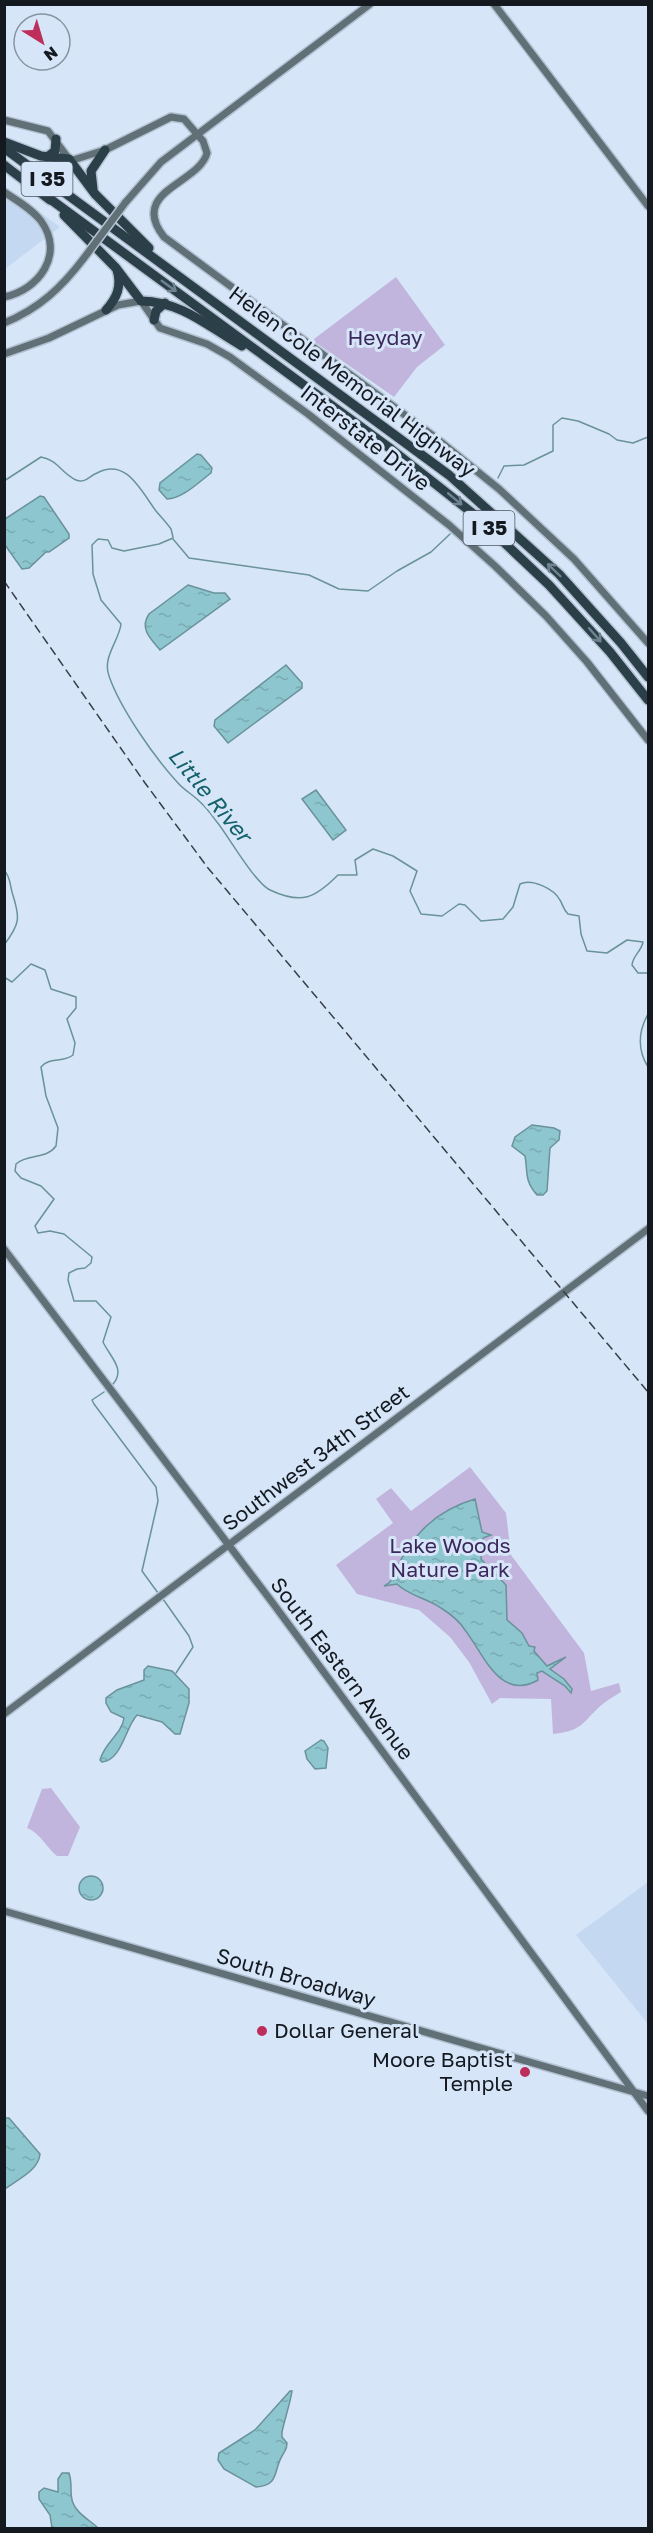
<svg xmlns="http://www.w3.org/2000/svg" width="653" height="2533" font-family="'Golos Text',sans-serif">
<style>
.built{fill:#c4d9f1}
.green{fill:#c2b5dd}
.water{fill:url(#water-ripples);stroke:#69929a;stroke-width:1.5}
.lines{fill:none;stroke-linecap:round;stroke-linejoin:round}
.stream{stroke:#69929a;stroke-width:1.5}
.secondary-casing{stroke:#b3c1d1;stroke-width:10}
.highway-casing{stroke:#b3c1d1;stroke-width:12}
.secondary{stroke:#617077;stroke-width:7}
.highway{stroke:#2b3f49;stroke-width:9}
.rail{stroke:#373e47;stroke-width:1.5;stroke-dasharray:9 4.5;stroke-linecap:butt}
.secondary-bridge-casing{stroke:#b3c1d1;stroke-width:10;stroke-linecap:butt}
.secondary-bridge{stroke:#617077;stroke-width:7}
.oneway{stroke:#6f828f}
.poi-dot{fill:#bd2e5a;stroke:#d6e6f8;stroke-width:2}
.labels{text-anchor:middle;stroke-width:6;stroke-linejoin:round;paint-order:stroke}
.shield{fill:#d6e6f8;stroke:#4e5661;stroke-width:1.5}
.shield-label{font-size:20px;font-weight:bold;fill:#141920}
.park-label{font-size:21px;fill:#3d285d;stroke:#d6e6f8}
.street-label{font-size:21px;fill:#141920;stroke:#d6e6f8}
.poi-label{font-size:21px;fill:#141920;stroke:#d6e6f8;text-anchor:start}
.water-label{font-size:22px;font-style:italic;fill:#12616b;stroke:#d6e6f8}
</style>
<defs>
<pattern id="water-ripples" width="26" height="14" patternUnits="userSpaceOnUse" patternTransform="scale(1.5)"><rect width="26" height="14" fill="#8dc6cf"/><path d="M2 4q2-2 4 0t4 0M15 11q2-2 4 0t4 0" fill="none" stroke="#79aab1"/></pattern>
</defs>
<rect width="100%" height="100%" fill="#d6e6f8"/>
<g class="built">
<path d="M5,187L60,227L5,269Z"/>
<path d="M648,1882V2024L576,1935Z"/>
</g>
<g class="green">
<path d="M396,277L445,345L417,367L394,397L315,342L314,339Z"/>
<path d="M470,1467L506,1513L511,1555L584,1653L591,1691L619,1683L621,1692C615,1696 609,1699 604,1703C583,1720 585,1731 553,1734L551,1699L500,1698L492,1704L469,1662L450,1637L419,1610L357,1594L336,1565L393,1523L376,1499L391,1488L411,1511Z"/>
<path d="M51,1788L80,1827L68,1856H57C47,1848 39,1832 27,1828L42,1789Z"/>
</g>
<g class="water">
<path d="M197,454L201,455L212,468L211,473C199,482 182,499 167,499L159,490L160,483Z"/>
<path d="M40,496L44,497L69,534V538L49,552H46L29,568L22,569L5,545V519Z"/>
<path d="M188,585L214,593H225L230,599L160,650C151,639 139,629 149,614Z"/>
<path d="M286,665L302,683V688L228,743L214,726L215,720Z"/>
<path d="M316,790L346,830L333,840L302,799Z"/>
<path d="M532,1125L554,1128L560,1131L559,1140L550,1148L547,1191L543,1195H537C524,1180 528,1173 525,1156L512,1146L515,1137Z"/>
<path d="M475,1499L482,1532L491,1535L483,1538L481,1559L506,1585L507,1620L522,1633L529,1646L535,1647L534,1651L547,1666L566,1657L550,1669L564,1679L572,1689L571,1693L565,1686L542,1671L537,1673L538,1680C500,1702 483,1653 465,1630C460,1622 449,1613 441,1608C427,1598 409,1596 397,1584L384,1586L390,1582C408,1541 430,1512 475,1499Z"/>
<path d="M148,1666L172,1671L189,1689V1703L180,1734H175L162,1722L137,1715C125,1728 122,1760 102,1762L100,1760C104,1743 122,1734 124,1718L111,1712L106,1703V1698L117,1690L144,1680V1670Z"/>
<path d="M321,1740L324,1741L328,1748L326,1768L315,1769L307,1759L305,1751Z"/>
<circle cx="91" cy="1888" r="12"/>
<path d="M5,2118H9L40,2154C39,2170 17,2180 5,2189Z"/>
<path d="M290,2391H292C290,2404 285,2418 282,2432V2437L287,2443C287,2450 285,2450 282,2456C273,2471 280,2485 256,2487L224,2469L218,2460L219,2453L255,2430Z"/>
<path d="M62,2473H69C73,2484 69,2493 73,2503C77,2514 90,2520 98,2528H52L50,2515L39,2499V2492L44,2488L58,2492V2479Z"/>
</g>
<g class="lines">
<g class="stream">
<path d="M498,478L504,466L524,465L553,451V425L562,418L578,421L609,434L617,440L633,443L648,437"/>
<path d="M4,481L41,457C58,460 61,473 76,480C85,484 89,476 97,473C126,457 141,491 156,511C161,517 166,522 171,529L173,537"/>
<path d="M173,538L159,544L124,551L112,548L108,540L98,539L92,545L93,574L101,600L121,624C119,641 102,657 109,676C120,708 154,757 178,783C184,790 192,794 199,801C206,807 211,814 217,822C229,837 255,883 270,890C302,905 315,898 338,875H357L355,860L373,849L393,856L417,871L410,891L421,914L442,916L459,904L465,905L481,921L503,919L513,907L520,884C532,878 554,889 560,900C563,905 563,909 568,914L579,916L581,934L587,951L607,953L627,940L643,942C641,952 633,955 632,965L638,973H648"/>
<path d="M173,539L189,558L309,575L339,589L368,591L397,571L431,552L450,534"/>
<path d="M4,870C10,876 10,884 12,892C20,917 21,923 4,945"/>
<path d="M4,977L12,982L31,964L45,970L51,989L76,997V1008L67,1019L75,1043L73,1055C63,1063 49,1057 41,1067L46,1096L58,1128L56,1146C46,1160 28,1153 16,1164L15,1171L21,1178L41,1186L54,1199L35,1226L38,1233L50,1231L64,1234L92,1257L91,1263L85,1268L77,1269L69,1273L68,1280L74,1301H96L111,1317L103,1342C110,1357 126,1369 113,1384"/>
<path d="M648,1014C638,1032 637,1049 648,1067"/>
<path d="M104,1392L92,1400L94,1404L156,1487L158,1501L142,1571L158,1593"/>
<path d="M163,1599L189,1636L193,1647L176,1673"/>
</g>
<defs>
<g id="secondary">
<path d="M494,4L648,206"/>
<path d="M4,120L48,131L69,159L73,160L105,150L171,117L184,119L203,141L207,153C199,184 128,191 164,237L432,435L499,489L574,559L648,643"/>
<path d="M4,192C16,200 32,209 41,221C65,254 39,290 4,297"/>
<path d="M125,203L161,162L370,4"/>
<path d="M4,323C39,309 62,287 84,258"/>
<path d="M4,354L49,338L118,305L141,301L160,328L207,344L230,357L308,414L449,525L495,566L546,616L587,662L648,740"/>
<path d="M4,1249L272,1602L648,2111"/>
<path d="M4,1714L648,1229"/>
<path d="M4,1911L648,2096"/>
</g>
<g id="highway">
<path d="M4,142L41,156L69,159L95,194L149,248"/>
<path d="M4,148L449,475L559,574L621,643L648,677"/>
<path d="M47,157L55,151L56,139"/>
<path d="M4,165L50,200"/>
<path d="M93,189L91,171L105,150"/>
<path d="M46,196L391,449L476,516L549,585L610,652L648,700"/>
<path d="M64,215L116,268L141,301C183,302 207,326 242,346"/>
<path d="M106,310C117,298 122,286 117,270"/>
<path d="M154,320L156,311L165,303"/>
</g>
</defs>
<use href="#secondary" class="secondary-casing"/>
<use href="#highway" class="highway-casing"/>
<use href="#secondary" class="secondary"/>
<use href="#highway" class="highway"/>
<path class="rail" d="M4,581L145,783L208,868L648,1392"/>
<defs>
<path id="secondary-bridge" d="M84,258L125,203"/>
</defs>
<use href="#secondary-bridge" class="secondary-bridge-casing"/>
<use href="#secondary-bridge" class="secondary-bridge"/>
</g>
<defs><path id="oneway-shaft" d="M-6 0H5M1.5-3L5.5 0L1.5 3" fill="none" stroke-width="1.6" stroke-linecap="round" stroke-linejoin="round" transform="scale(1.5)"/></defs>
<g class="oneway">
<use href="#oneway-shaft" transform="translate(169 286) rotate(36)"/>
<use href="#oneway-shaft" transform="translate(455 499) rotate(40)"/>
<use href="#oneway-shaft" transform="translate(554 570) rotate(-136)"/>
<use href="#oneway-shaft" transform="translate(595 635) rotate(49)"/>
</g>
<g class="poi-dot">
<circle cx="262" cy="2031" r="6"/>
<circle cx="525" cy="2072" r="6"/>
</g>
<g class="labels">
<g class="shield">
<rect x="21.5" y="162" width="51" height="34" rx="4.5"/>
<rect x="463.5" y="511" width="51" height="34" rx="4.5"/>
</g>
<g class="shield-label">
<text x="47" y="186">I 35</text>
<text x="489" y="535">I 35</text>
</g>
<g class="park-label">
<text x="385" y="345">Heyday</text>
<text x="450" y="1553">Lake Woods<tspan x="450" dy="24">Nature Park</tspan></text>
</g>
<g class="street-label">
<text transform="translate(352 382) rotate(37)" y="7">Helen Cole Memorial Highway</text>
<text transform="translate(365 438) rotate(38)" y="7">Interstate Drive</text>
<text transform="translate(316 1458) rotate(-37)" y="7">Southwest 34th Street</text>
<text transform="translate(342 1669) rotate(53)" y="7">South Eastern Avenue</text>
<text transform="translate(296 1978) rotate(16)" y="7">South Broadway</text>
</g>
<g class="poi-label">
<text x="274" y="2038">Dollar General</text>
<text x="513" y="2067" text-anchor="end">Moore Baptist<tspan x="513" dy="24">Temple</tspan></text>
</g>
<g class="water-label">
<text transform="translate(210 795) rotate(50)" y="8">Little River</text>
</g>
</g>
<rect width="653" height="2533" fill="none" stroke="#141920" stroke-width="12"/>
<g transform="translate(42 42) rotate(143)"><circle r="28" fill="#d6e6f8" stroke="#8894a2" stroke-width="1.5"/>
<path d="M0-4.5L10 22L0 15L-10 22Z" fill="#bd2e5a"/>
<text y="-9" font-size="16" font-weight="bold" text-anchor="middle" fill="#141920">N</text>
</g>
</svg>
